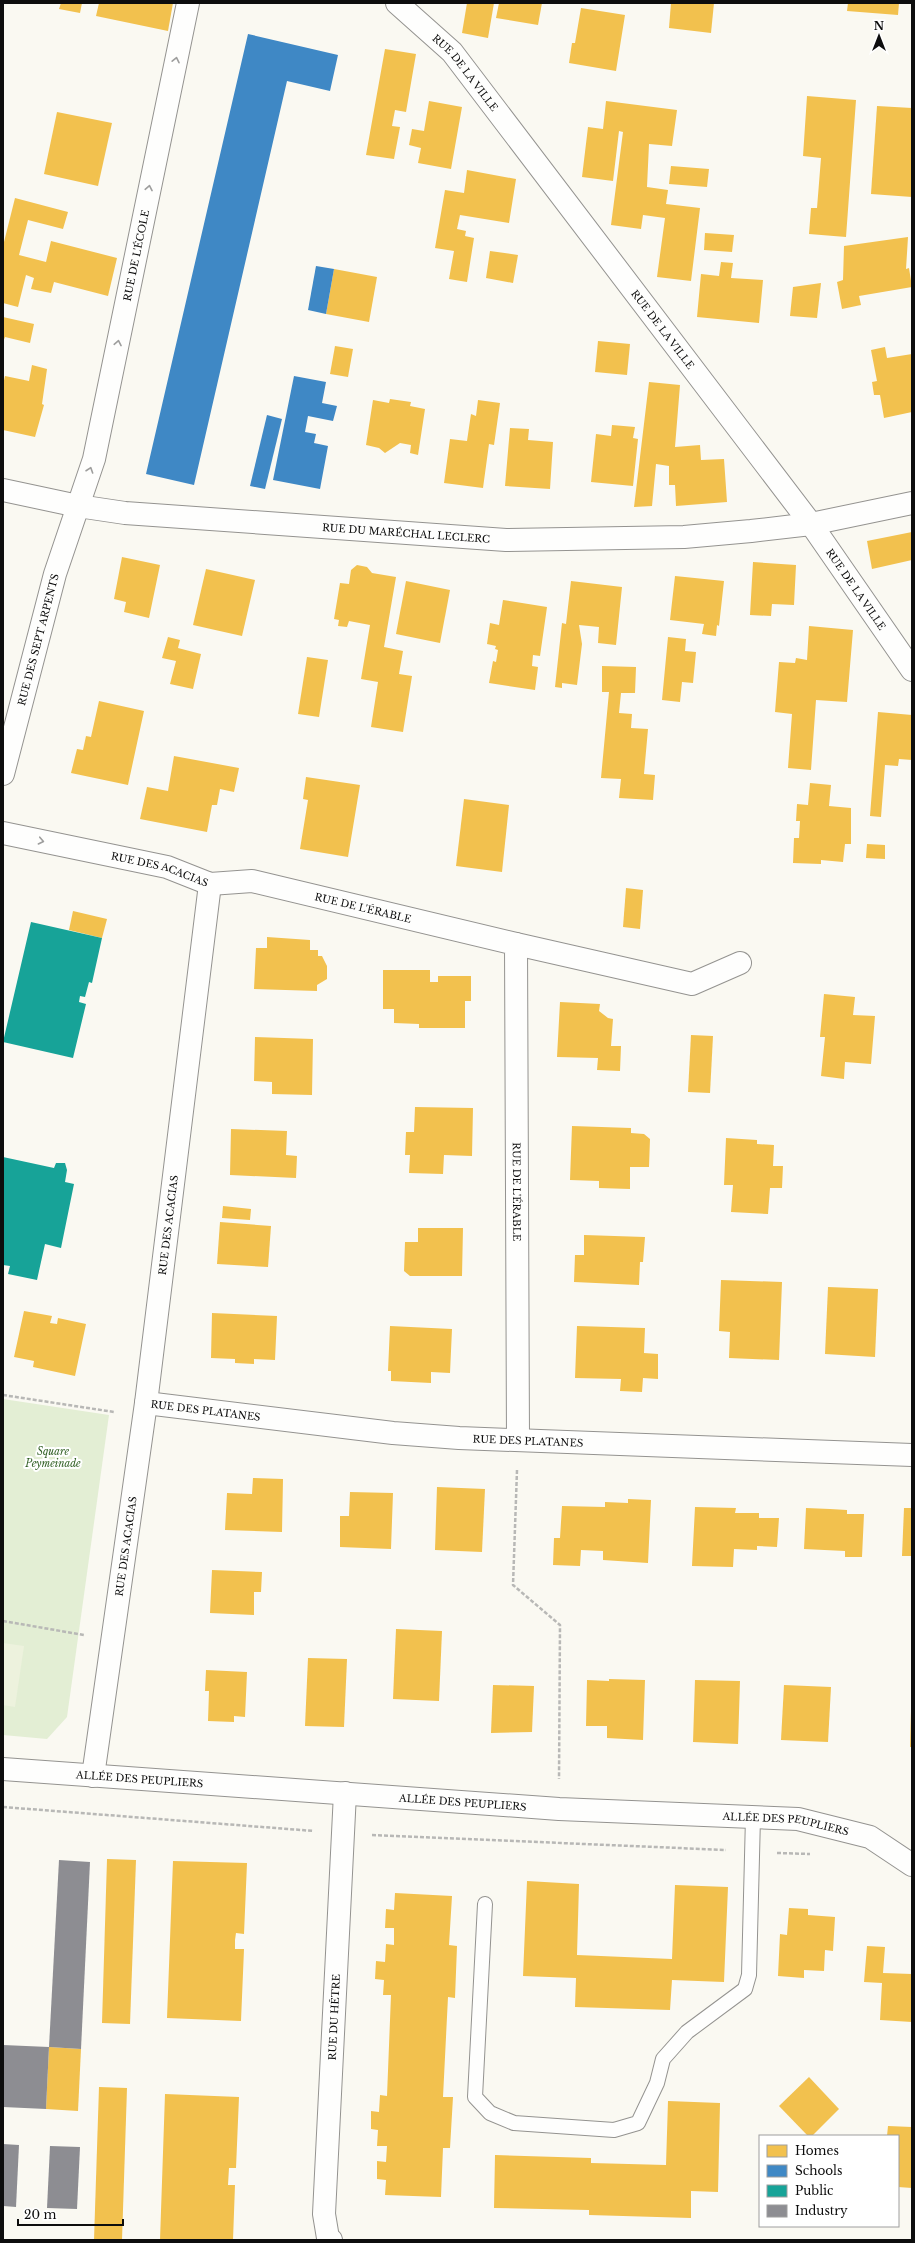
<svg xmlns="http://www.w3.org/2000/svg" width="915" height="2243" font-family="'Libre Baskerville',serif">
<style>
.green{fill:#e3eed4}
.pitch{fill:#edf2dd}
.homes{fill:#f2c14e}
.schools{fill:#3f88c5}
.public{fill:#17a398}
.industry{fill:#8d8d92}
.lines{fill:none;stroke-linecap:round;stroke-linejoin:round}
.service-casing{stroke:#949390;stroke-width:16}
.minor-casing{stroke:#949390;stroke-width:24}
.tertiary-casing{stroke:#949390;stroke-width:24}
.path{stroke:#b8b8b6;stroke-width:2.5;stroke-dasharray:4 2;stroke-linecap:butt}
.service{stroke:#fefefd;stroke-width:14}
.minor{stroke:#fefefd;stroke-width:22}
.tertiary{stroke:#fefefd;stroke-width:22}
.oneway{stroke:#9e9e9d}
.labels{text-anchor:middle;stroke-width:4;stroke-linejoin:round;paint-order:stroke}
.street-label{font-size:10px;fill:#0d0d0d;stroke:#fff}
.park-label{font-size:10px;font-style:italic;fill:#305f23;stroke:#fff}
</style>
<rect width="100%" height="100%" fill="#faf9f2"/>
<path class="green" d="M3,1399L109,1415L67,1717L47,1739L3,1735Z"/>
<path class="pitch" d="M3,1643L24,1646L15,1707L3,1705Z"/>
<g class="homes">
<path d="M61,3H82L80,13L59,9Z"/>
<path d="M99,3H173L168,31L96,16Z"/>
<path d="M467,3H494L488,38L462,33Z"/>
<path d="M499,3H542L538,25L496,18Z"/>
<path d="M671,3H714L711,33L669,28Z"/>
<path d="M848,3H899L898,15L847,11Z"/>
<path d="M581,8L625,15L616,71L569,63L572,43H575Z"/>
<path d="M385,49L416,54L406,112L395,110L392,126L400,127L394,159L366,155Z"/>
<path d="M807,96L856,100L846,237L809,234L811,208H817L821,158L803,156Z"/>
<path d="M429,101L462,107L451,169L418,163L421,148L409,145L412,129L424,131Z"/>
<path d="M606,101L677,110L672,146L649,144L647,187L668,190L666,204L700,208L691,281L657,277L665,218L643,215L641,229L611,225L623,132L619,131L613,181L582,177L588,127L603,129Z"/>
<path d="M877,106L912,108V197L871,194Z"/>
<path d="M57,112L112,123L98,186L44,174Z"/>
<path d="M671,166L709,169L707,187L669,184Z"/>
<path d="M467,170L516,179L509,223L460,215L457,229L466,231L465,236L474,238L467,282L449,279L454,251L435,248L445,190L464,193Z"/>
<path d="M15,198L68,212L63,229L28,220L19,255L46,262L51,241L117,258L108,296L54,282L51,293L31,289L34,278L26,275L18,307L3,303V246Z"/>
<path d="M705,233L734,235L732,252L704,250Z"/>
<path d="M908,237L906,269L909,268L912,287L859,296L861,305L842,309L837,282L843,280L844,246Z"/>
<path d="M490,251L518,255L513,283L486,278Z"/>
<path d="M721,262L733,263L731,278L763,280L759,323L697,317L701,274L719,276Z"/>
<path d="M334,269L377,277L369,322L326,314Z"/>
<path d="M821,283L817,318L790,316L793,287Z"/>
<path d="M3,317L34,324L30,343L5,337L3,342Z"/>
<path d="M598,341L630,344L627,375L595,372Z"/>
<path d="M335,346L353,349L348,377L330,374Z"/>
<path d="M885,347L887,358L912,354V412L884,418L880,395H874L872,382L877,381L871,350Z"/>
<path d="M32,365L47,369L42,404L44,405L35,437L3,430V385L5,376L29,381Z"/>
<path d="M649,382L680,385L675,447L700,445L701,460L724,459L727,502L676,506L675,485H669V466L656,464L652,506L634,507Z"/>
<path d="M390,399L411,402L410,406L425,409L418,455L410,453L411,445L400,443L385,453L379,448L366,445L373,400L389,403Z"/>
<path d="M478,400L500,403L494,445L489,444L483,488L444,483L450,439L467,441L471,414L476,416Z"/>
<path d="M612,425L635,427L633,438L638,439L633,486L591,482L596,434L611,436Z"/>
<path d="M510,428L529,429L528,440L553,442L550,489L505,486Z"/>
<path d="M912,532V560L872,569L867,541Z"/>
<path d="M122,557L160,565L149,618L124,612L126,602L114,599Z"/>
<path d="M753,562L796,565L794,605L772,604L771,616L750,615Z"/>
<path d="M357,565L367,567L372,573L396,577L384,647L403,651L399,674L412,676L403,732L371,727L378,682L361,679L370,625L349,621L347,627L338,626L339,620L334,619L340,583L349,584L351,570Z"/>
<path d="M206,569L255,580L242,636L193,625Z"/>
<path d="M675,576L724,581L719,626L717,625L716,636L702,634L704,624L670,620Z"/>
<path d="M406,581L450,590L440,643L396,634Z"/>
<path d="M571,581L622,587L616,645L598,643L599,627L579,625L582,644L577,685L562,683V688L555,687L562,623L566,624Z"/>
<path d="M503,600L547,607L540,656L533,655L532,666L538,667L535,690L489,683L493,661L496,662L498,650L495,649L496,646L487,644L490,623L499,625Z"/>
<path d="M809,626L853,630L847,702L816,700L811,770L788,768L792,714L775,712L779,662L795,663L796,658L807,660Z"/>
<path d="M168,637L180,640L178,648L201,654L193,689L170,684L176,661L162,658Z"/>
<path d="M668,637L686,639L685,651L696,652L693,683L682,682L680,702L662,700Z"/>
<path d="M307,657L328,660L319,717L298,714Z"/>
<path d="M602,666L636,667L635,693H621L619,713L632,714L631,728L648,729L644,774L655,775L653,800L619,798L621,779L601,778L609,692H602Z"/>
<path d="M99,701L144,711L128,785L71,773L77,749L83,750L86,736L91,737Z"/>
<path d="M878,712L912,715V760L899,759L898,766L885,765L881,817L870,816Z"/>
<path d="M174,756L239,768L234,792L220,789L217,805H212L207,832L140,819L147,787L168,791Z"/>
<path d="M306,777L360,785L348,857L300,849L308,800L303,799Z"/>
<path d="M810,783L831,785L829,806L851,808V844H845L843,862L821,860V864L793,863L794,838H799L800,821H796L797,804L808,805Z"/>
<path d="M464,799L509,805L502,872L456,866Z"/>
<path d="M867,844L885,845V859L866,858Z"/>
<path d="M626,888L643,890L640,929L623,927Z"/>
<path d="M73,911L107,919L102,938L69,930Z"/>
<path d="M267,937L310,940V950H318V956H322L327,966V979L317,985V991L254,989L256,948H267Z"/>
<path d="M383,970H430V982H438V976H471V1001H465V1028H419V1024L394,1023V1009H383Z"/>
<path d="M824,994L855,997L853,1015L875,1016L871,1064L845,1062L844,1079L821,1076L825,1037H820Z"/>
<path d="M560,1002L600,1004L599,1011L608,1018L613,1019L611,1046H621L620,1071L597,1070L598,1058L557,1057Z"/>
<path d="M691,1035L713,1036L710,1093L688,1092Z"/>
<path d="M255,1037L313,1039L312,1095L272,1094V1082L254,1081Z"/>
<path d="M415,1107L473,1108L472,1156L444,1155L443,1174L409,1173L410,1155H405L406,1132H414Z"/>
<path d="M572,1126L631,1128V1133L644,1134L650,1139L649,1167H630V1189L599,1188V1181L570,1180Z"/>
<path d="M231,1129L287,1131L286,1155L297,1156L296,1178L230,1175Z"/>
<path d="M726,1138L757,1140V1144L774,1145L773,1166H783L782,1188H770L768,1214L731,1212L733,1185H724Z"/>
<path d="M223,1206L251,1209L250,1220L222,1218Z"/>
<path d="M220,1222L271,1226L268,1267L217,1264Z"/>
<path d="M418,1228H463L462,1276H410L404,1271L405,1242H418Z"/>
<path d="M584,1235L645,1237L643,1262H640L639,1285L574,1282L575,1255H584Z"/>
<path d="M721,1280L782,1282L779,1360L729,1358L730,1332L719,1331Z"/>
<path d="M828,1287L878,1289L875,1357L825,1354Z"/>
<path d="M24,1311L52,1316L50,1323L57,1324L58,1318L86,1324L75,1376L33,1367L34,1361L14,1357Z"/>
<path d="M212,1313L277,1316L275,1360L254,1359V1364L235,1363V1359L211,1358Z"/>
<path d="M390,1326L452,1329L450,1373L431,1372V1383L391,1381V1371H388Z"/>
<path d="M577,1326L645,1328L644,1353L658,1354V1379L643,1378L642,1392L620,1391L621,1379L575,1378Z"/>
<path d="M253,1478L283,1479L282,1532L225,1530L227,1493L252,1494Z"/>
<path d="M437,1487L485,1489L482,1552L435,1550Z"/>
<path d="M350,1492L393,1493L391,1549L340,1547V1516H349Z"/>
<path d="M628,1499L651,1500L648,1563L603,1560V1551L581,1550L580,1566L553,1565L554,1538H560L562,1506L605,1507V1502L628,1503Z"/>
<path d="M695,1507L736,1508L735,1513H759V1518H779L777,1547L757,1546V1550L734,1549L733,1567L692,1566Z"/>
<path d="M806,1508L830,1509L847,1510V1514H864L862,1557H845V1551L804,1549Z"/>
<path d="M904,1508H912V1556H902Z"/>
<path d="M212,1570L262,1572L261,1592H254V1615L210,1613Z"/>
<path d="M396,1629L442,1631L439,1701L393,1699Z"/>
<path d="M308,1658L347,1659L344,1727L305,1726Z"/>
<path d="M206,1670L247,1672L245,1717L234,1716V1722L208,1721L209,1691H205Z"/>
<path d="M609,1679L645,1680L643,1740L607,1738V1726H586L587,1680L609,1681Z"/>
<path d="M695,1680L740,1681L738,1744L693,1742Z"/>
<path d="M493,1685L534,1686L532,1732L491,1733Z"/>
<path d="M784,1685L831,1687L828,1742L781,1740Z"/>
<path d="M911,1711H912V1747H910Z"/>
<path d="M107,1859L136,1860L130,2024L102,2023Z"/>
<path d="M173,1861L247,1863L244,1934L236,1933L235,1940V1949H244L241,2021L167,2018Z"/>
<path d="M527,1881L579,1884L577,1955L672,1959L675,1885L728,1887L724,1982L672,1980L670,2010L575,2007L576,1978L523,1976Z"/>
<path d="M395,1893L452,1896L449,1945L457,1946L455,1998L448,1997L443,2097H453L450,2148H443L441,2197L385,2195L386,2180L377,2179V2161L386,2162L387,2146H377L378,2130L371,2129V2111L379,2112L380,2095L387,2096L391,1995H383L384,1980L375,1979L376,1961L385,1962L386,1944L394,1945V1928H385L386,1909L394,1910Z"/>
<path d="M789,1908L808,1909V1915L835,1917L833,1951L825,1950L824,1971L804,1970V1978L778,1976L780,1934L787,1935Z"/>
<path d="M867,1946L885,1947L883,1973L912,1974V2022L880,2020L882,1983L864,1982Z"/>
<path d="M49,2047L81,2049L78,2111L46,2109Z"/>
<path d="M809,2077L839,2109L812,2136H808L779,2106Z"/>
<path d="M99,2087L127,2088L122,2240H94Z"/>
<path d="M165,2094L239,2097L236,2168H229L228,2185H235L233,2240H160Z"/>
<path d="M668,2101L720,2103L718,2192L691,2191V2218L589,2215V2210L494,2208L495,2155L591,2158V2163L666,2165Z"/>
<path d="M888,2126L912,2127V2188L898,2187V2136H887Z"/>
</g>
<g class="schools">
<path d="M248,34L338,55L330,91L287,81L194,485L146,474Z"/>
<path d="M316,266L334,269L326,314L308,310Z"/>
<path d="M294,376L326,382L322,403L337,406L333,421L308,416L305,432L316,434L314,443L328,446L320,489L273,480Z"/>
<path d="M267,415L282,419L265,489L250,486Z"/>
</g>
<g class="public">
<path d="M31,922L102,938L92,983L89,982L85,997L80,996L79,1002L86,1004L73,1058L3,1042Z"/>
<path d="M3,1157L54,1168L56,1163H65L67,1170L65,1182L74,1184L61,1248L45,1244L37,1280L8,1274L10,1266L3,1265Z"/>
</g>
<g class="industry">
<path d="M59,1860L90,1862L81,2049L49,2047Z"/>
<path d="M3,2045L49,2047L46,2109L3,2107Z"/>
<path d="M3,2144L19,2145L16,2207L3,2206Z"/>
<path d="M50,2146L80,2147L77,2209L47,2208Z"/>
</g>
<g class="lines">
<defs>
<path id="service" d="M485,1904L475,2097L490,2113L514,2123L614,2130L638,2123L657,2083L663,2059L687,2032L745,1989L749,1975L753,1817"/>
<g id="minor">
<path id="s1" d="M397,3L452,52L811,524L912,670"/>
<path id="s2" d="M3,774L55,574L94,459L188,3"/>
<path id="s3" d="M3,833L167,867L210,884L252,881L516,944L518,1439"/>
<path d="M516,944L692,984L740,963"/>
<path id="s4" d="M146,1403L393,1433L459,1438L912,1455"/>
<path id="s5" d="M3,1769L559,1809L798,1819L870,1837L912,1865"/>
<path id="s6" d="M93,1776L146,1403L210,884"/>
<path id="s7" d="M331,2240L328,2238L324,2214L345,1793"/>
</g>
<g id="tertiary">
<path id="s8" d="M3,490L78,506L125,513L506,540L684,537L751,531L811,524L912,503"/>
</g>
</defs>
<use href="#service" class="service-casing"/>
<use href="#minor" class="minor-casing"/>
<use href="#tertiary" class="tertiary-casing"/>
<g class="path">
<path d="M3,1395L114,1412"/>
<path d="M517,1470L513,1585L560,1625L559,1779"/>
<path d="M3,1621L84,1635"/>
<path d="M3,1807L314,1831"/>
<path d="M372,1835L726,1850"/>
<path d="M777,1853L810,1854"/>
</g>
<use href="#service" class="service"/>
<use href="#minor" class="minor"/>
<use href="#tertiary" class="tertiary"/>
</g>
<defs><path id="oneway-chevron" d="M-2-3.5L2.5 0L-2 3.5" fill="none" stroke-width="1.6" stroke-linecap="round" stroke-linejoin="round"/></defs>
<g class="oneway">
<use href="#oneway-chevron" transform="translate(176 60) rotate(-78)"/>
<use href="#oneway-chevron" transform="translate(149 188) rotate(-79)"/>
<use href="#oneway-chevron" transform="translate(118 343) rotate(-79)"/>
<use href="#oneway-chevron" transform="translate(90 470) rotate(-71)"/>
<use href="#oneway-chevron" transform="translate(41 841) rotate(12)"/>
</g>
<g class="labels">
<g class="street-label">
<text dy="4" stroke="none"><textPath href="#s1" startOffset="98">RUE DE LA VILLE</textPath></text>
<text dy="4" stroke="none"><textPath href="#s2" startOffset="536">RUE DE L'ÉCOLE</textPath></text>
<text dy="4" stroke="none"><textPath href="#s1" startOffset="422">RUE DE LA VILLE</textPath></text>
<text dy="4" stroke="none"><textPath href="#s8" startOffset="406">RUE DU MARÉCHAL LECLERC</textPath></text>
<text dy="4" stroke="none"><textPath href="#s1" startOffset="746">RUE DE LA VILLE</textPath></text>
<text dy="4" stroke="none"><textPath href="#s2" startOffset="139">RUE DES SEPT ARPENTS</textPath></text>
<text dy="4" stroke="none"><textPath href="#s3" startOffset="161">RUE DES ACACIAS</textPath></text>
<text dy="4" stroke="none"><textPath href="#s3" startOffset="370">RUE DE L'ÉRABLE</textPath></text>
<text dy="4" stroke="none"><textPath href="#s3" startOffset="775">RUE DE L'ÉRABLE</textPath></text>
<text dy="4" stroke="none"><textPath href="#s6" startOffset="556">RUE DES ACACIAS</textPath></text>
<text dy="4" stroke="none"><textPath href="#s4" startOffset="60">RUE DES PLATANES</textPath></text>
<text dy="4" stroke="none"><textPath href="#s4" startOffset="384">RUE DES PLATANES</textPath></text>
<text dy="4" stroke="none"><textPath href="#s6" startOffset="232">RUE DES ACACIAS</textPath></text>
<text dy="4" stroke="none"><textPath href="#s5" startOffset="137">ALLÉE DES PEUPLIERS</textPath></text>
<text dy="4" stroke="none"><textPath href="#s5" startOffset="461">ALLÉE DES PEUPLIERS</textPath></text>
<text dy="4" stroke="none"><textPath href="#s5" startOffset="785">ALLÉE DES PEUPLIERS</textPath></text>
<text dy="4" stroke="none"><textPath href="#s7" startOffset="225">RUE DU HÊTRE</textPath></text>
</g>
<g class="park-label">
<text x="53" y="1455">Square<tspan x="53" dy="12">Peymeinade</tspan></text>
</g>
</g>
<rect width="915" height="2243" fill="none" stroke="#0d0d0d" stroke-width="8"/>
<rect x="759" y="2135" width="140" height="92" fill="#ffffff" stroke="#9e9e9e"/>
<rect x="767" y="2145" width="20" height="12" fill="#f2c14e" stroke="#9e9e9e"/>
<text x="795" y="2155" font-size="12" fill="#0d0d0d">Homes</text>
<rect x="767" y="2165" width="20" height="12" fill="#3f88c5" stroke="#9e9e9e"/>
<text x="795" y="2175" font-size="12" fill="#0d0d0d">Schools</text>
<rect x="767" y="2185" width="20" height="12" fill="#17a398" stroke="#9e9e9e"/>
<text x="795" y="2195" font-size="12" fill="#0d0d0d">Public</text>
<rect x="767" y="2205" width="20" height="12" fill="#8d8d92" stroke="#9e9e9e"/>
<text x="795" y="2215" font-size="12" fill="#0d0d0d">Industry</text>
<g transform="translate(879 36)" stroke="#ffffff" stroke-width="3" paint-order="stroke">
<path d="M0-3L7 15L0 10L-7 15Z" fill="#0d0d0d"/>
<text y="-6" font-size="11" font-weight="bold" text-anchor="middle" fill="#0d0d0d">N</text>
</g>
<path d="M18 2219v6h105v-6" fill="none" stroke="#0d0d0d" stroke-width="2"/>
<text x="24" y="2219" font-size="12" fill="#0d0d0d" stroke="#ffffff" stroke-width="3" paint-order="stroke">20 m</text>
</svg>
